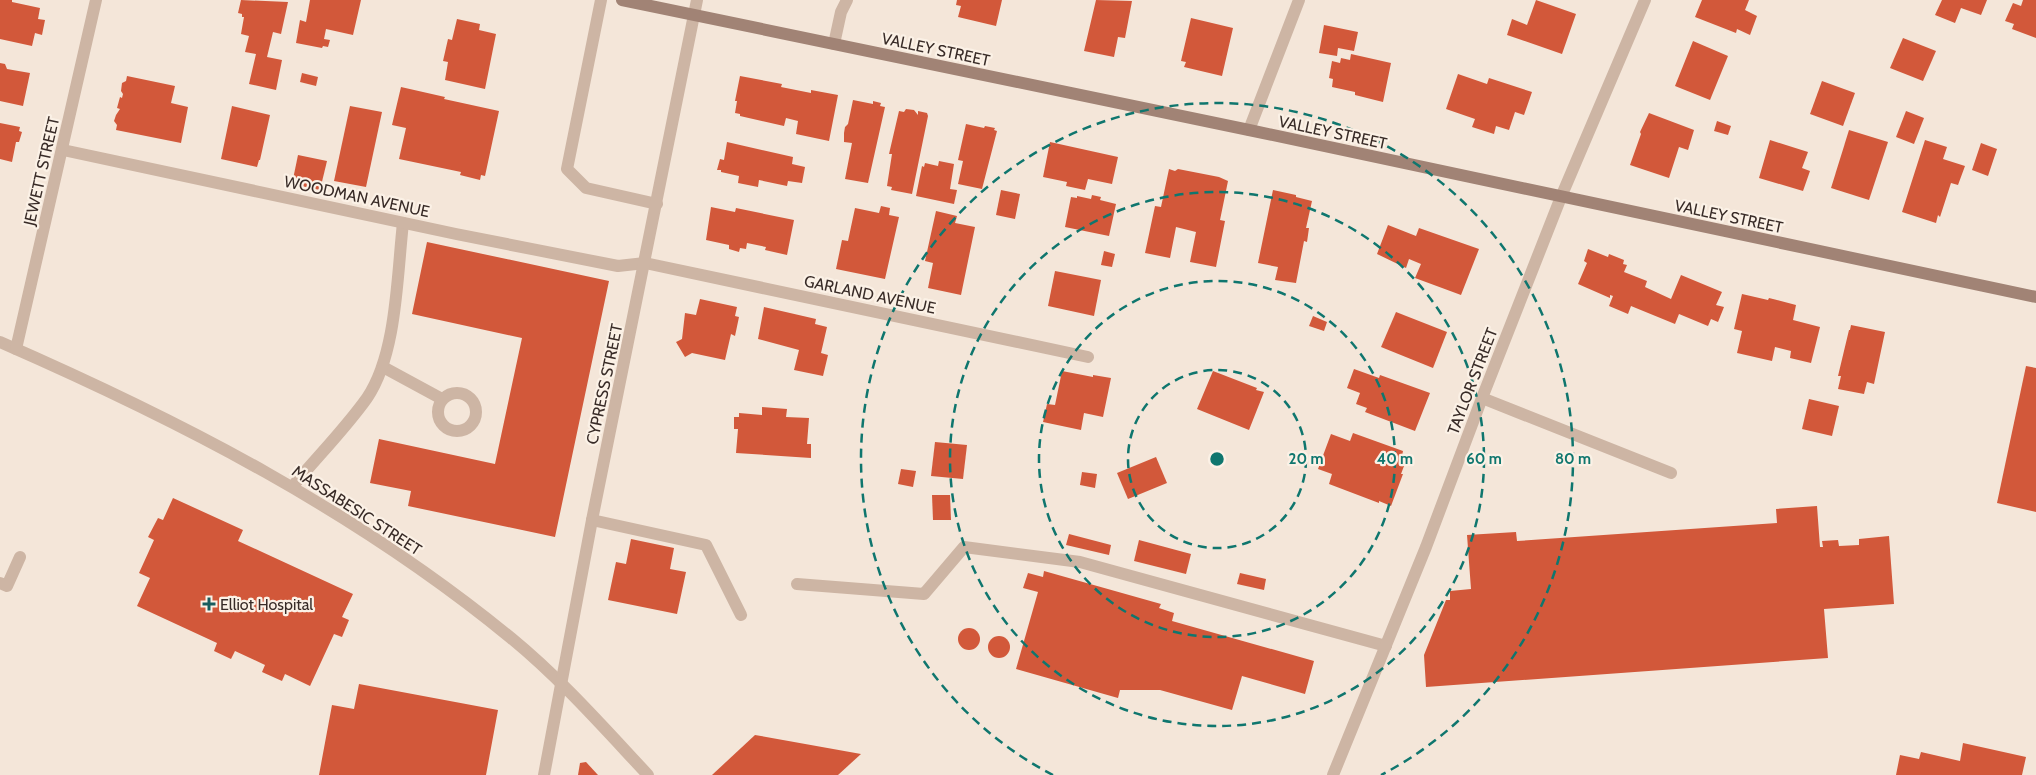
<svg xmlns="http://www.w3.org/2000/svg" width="2036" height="775" font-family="Cabin,sans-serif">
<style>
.building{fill:#d2583a}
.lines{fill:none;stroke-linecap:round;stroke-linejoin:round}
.service{stroke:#cdb5a4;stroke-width:12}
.minor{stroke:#cdb5a4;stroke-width:12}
.secondary{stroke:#a18375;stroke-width:12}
.ring{fill:none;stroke:#0f766e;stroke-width:2.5;stroke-dasharray:9 6}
.poi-dot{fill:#185c5e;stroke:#fbf1e6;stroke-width:2}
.labels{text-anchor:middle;stroke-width:4.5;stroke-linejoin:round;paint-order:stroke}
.street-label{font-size:16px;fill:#382b27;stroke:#fbf1e6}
.poi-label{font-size:16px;fill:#382b27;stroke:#fbf1e6;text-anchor:start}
.centre{fill:#0f766e;stroke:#fbf1e6;stroke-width:2.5}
.ring-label{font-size:15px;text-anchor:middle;font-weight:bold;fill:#0f766e;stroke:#fbf1e6;stroke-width:4.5;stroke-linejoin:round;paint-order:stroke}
</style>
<rect width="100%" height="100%" fill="#f4e6d9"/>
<g class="building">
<path d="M0,0H12V2L40,8L38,19L45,20L42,35L35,33L32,46L0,39Z"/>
<path d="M241,0L288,2L281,34L273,32L267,57L282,60L276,90L249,84L256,54L245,52L249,36L241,34L244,17H242V14L238,13Z"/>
<path d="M310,0H361L353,35L326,29L324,39L330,40L328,47L323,46L322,48L296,43L300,20L306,22Z"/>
<path d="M957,0H1002L996,26L958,17L961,6L956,5Z"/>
<path d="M1096,0L1132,1L1125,38L1118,37L1114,57L1084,51Z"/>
<path d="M1536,0L1576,14L1562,54L1507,35L1512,19L1527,25Z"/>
<path d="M1702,0H1749L1745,10L1757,16L1750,35L1737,29L1736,33L1695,17Z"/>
<path d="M1942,0H1987L1981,15L1961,8L1955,23L1935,15Z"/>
<path d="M2023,0H2036V38L2012,29L2014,24L2005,21L2013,3L2021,6Z"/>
<path d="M1191,18L1233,28L1222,76L1184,67L1186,62L1181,61Z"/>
<path d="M457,19L480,24L479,30L496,34L485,89L445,80L448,62L443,61L448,39L452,40Z"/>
<path d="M1324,25L1358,32L1354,51L1338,48L1337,56L1319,53Z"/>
<path d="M1903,38L1936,51L1923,81L1890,68Z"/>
<path d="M1693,41L1728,56L1710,100L1675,86Z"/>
<path d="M1351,54L1391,63L1383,102L1355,95V92L1332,87L1333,79L1329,78L1332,61L1340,63L1341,58L1350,60Z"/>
<path d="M0,63L5,64L7,69L30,73L23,106L0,101Z"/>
<path d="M302,73L318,77L316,86L300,82Z"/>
<path d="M1458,74L1487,84L1489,78L1532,92L1524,115L1515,112L1509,130L1496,126L1494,134L1472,127L1475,119L1446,109Z"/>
<path d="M127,76L175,86L171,103L188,107L181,143L116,130L117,125L114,121L116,115L120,109L117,108L120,97L122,98L123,94L121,91L122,83L126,81Z"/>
<path d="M740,76L782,84L781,87L811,93V90L838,95L829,141L796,134L798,121L786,118L784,126L740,116V114L735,113L737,101H735Z"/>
<path d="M1822,81L1855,93L1843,126L1810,114Z"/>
<path d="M401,87L445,97L444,99L499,111L485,176L481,175L480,180L460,175L461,172L399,159L406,128L392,125Z"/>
<path d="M853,100L873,104V101L881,103L880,106L885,107L868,183L845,179L852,143L844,142V133L845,127L848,124Z"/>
<path d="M232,106L270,115L260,160H259L257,167L221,159Z"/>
<path d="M350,106L382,112L366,187L334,181Z"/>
<path d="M906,109L914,110L918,115V111L927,113L928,116L912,194L891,190L892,187L887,186L892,154H889L899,111L904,112Z"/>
<path d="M1906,111L1924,118L1914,144L1896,137Z"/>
<path d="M1649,113L1694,130L1688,150L1679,147L1669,178L1630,165L1641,134L1640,132Z"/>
<path d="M1717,121L1731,126L1728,135L1714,131Z"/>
<path d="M0,123L20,127L19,131L22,132L19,142H16L12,162L0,159Z"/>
<path d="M966,124L984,128L985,126L995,128L994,130L997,131L982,189L958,184L963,161L958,160Z"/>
<path d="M1849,130L1888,142L1869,200L1831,188Z"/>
<path d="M1770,140L1808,152L1802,168L1810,171L1803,191L1759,178Z"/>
<path d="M1925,140L1947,147L1943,159L1965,166L1958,185L1951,183L1940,217L1938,215L1936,223L1902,212Z"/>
<path d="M727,142L793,157L792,164L805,167L802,183L788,181L787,186L759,180L758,187L738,183L739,176L721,172V170H717L720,159L724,160Z"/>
<path d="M1050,142L1118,157L1112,184L1088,179L1085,190L1066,186L1067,182L1043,177Z"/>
<path d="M1981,143L1997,149L1988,176L1972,170Z"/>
<path d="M298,155L327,161L320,190L292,184Z"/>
<path d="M939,161L954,164L950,189L957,190L954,204L916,196L922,166L924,167L925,163L938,166Z"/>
<path d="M1169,169L1175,171L1178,169L1219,177L1228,181L1220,220L1225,221L1216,267L1190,262L1196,232L1176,227L1170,258L1145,253L1155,206L1161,207Z"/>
<path d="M1001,190L1020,194L1015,219L996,215Z"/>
<path d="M1273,190L1296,195V197L1312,201L1306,228H1309L1307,242L1304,241L1296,283L1275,280L1278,267L1258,263Z"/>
<path d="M1092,195L1101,197L1100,200L1116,204L1109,236L1065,227L1071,197L1077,198V196L1091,199Z"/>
<path d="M881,206L890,208L889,215L899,217L885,279L836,269L842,240L848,241L855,208L879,213Z"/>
<path d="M711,207L735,212L736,208L794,220L787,255L765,250L766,247L747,243L746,249L740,248L739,252L729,249V245L706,240Z"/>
<path d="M936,211L957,216L955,223L975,227L961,295L928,288L933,263L925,261Z"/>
<path d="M1388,225L1416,236L1419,228L1479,249L1461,295L1415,278L1421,264L1409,259L1406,268L1377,254Z"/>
<path d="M427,242L609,281L555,537L408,506L411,491L370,483L379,439L495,464L522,338L412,314Z"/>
<path d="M1588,249L1608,257L1609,254L1624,260L1623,264L1627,265L1624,272L1647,281L1645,287L1671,299L1681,275L1722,292L1716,305L1724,307L1718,322L1711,319L1708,326L1679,314L1675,324L1631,306L1628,314L1609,306L1613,296L1610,295V298L1578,284L1587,263L1584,261Z"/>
<path d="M1104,251L1115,254L1112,267L1101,265Z"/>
<path d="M1055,271L1101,280L1094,316L1048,306Z"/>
<path d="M1742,294L1768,300L1769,298L1796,305L1793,320L1820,327L1811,363L1790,358L1791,351L1775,347L1772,361L1737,353L1742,331L1734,329Z"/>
<path d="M700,299L737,307L735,316L739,317L735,336L731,334L725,360L692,353L685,357L676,342L682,339L685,313L696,315Z"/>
<path d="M764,307L816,319L815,324L827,327L821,353L828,355L823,376L794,370L799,350L758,339Z"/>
<path d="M1396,312L1447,332L1433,368L1381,347Z"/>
<path d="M1313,316L1327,322L1324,331L1309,326Z"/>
<path d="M1851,325L1885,332L1874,384L1867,382L1864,394L1838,389L1841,376H1838L1849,330H1850Z"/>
<path d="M2026,366L2036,368V512L1997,503Z"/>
<path d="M1354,369L1379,378L1380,375L1430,393L1415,431L1365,412L1367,408L1356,404L1360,393L1347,388Z"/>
<path d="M1062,371L1093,377V375L1111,378L1103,417L1084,413L1081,430L1043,422L1047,404L1055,405Z"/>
<path d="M1213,371L1257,388L1256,390L1264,392L1249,430L1197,409Z"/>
<path d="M1809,399L1839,406L1832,436L1802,429Z"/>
<path d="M762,407L787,409L786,417L809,418L807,444H811V458L736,453L738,429H734V417H739V413L762,415Z"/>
<path d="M1353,433L1403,451L1402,456L1407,458L1401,474H1403L1391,506L1379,501V503L1329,484L1332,474L1318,469L1331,434L1350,441Z"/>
<path d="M935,442L967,445L963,479L931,476Z"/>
<path d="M1156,457L1167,483L1128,499L1117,473Z"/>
<path d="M901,469L916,471L913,487L898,484Z"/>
<path d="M1082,472L1097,474L1095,488L1080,485Z"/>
<path d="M932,495H950L951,520H933Z"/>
<path d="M173,498L243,530L238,541L353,594L342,617L349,620L342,637L334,634L310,686L285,674L282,681L262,672L265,665L235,651L231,659L214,651L217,643L137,606L150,578L139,573L154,540L148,537L158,518L163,520Z"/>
<path d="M1817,506L1820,547H1823L1822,541L1838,540L1839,546L1859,545V539L1889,536L1894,604L1824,609L1828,658L1426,687L1424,655L1446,600H1450V591L1471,589L1467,535L1516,532L1517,541L1777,523L1776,509Z"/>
<path d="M1069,534L1111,545L1109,555L1066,545Z"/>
<path d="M631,539L674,548L670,569L686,572L677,614L608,600L616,562L626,564Z"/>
<path d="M1139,540L1191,554L1186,574L1134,561Z"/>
<path d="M1044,571L1161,604L1159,608L1174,613L1172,621L1314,661L1305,694L1242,676L1232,710L1160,690H1120L1118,698L1016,669L1038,592L1023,588L1028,573L1043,577Z"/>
<path d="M1240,573L1266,579L1264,590L1237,584Z"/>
<circle cx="969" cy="639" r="11"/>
<circle cx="999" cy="647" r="11"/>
<path d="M359,684L498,710L486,775H319L332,705L354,709Z"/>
<path d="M755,735L861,754L838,775H712Z"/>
<path d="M1963,743L2026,757L2022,775H1896L1900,755L1919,759L1921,752L1960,761Z"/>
<path d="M586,762L598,775H578L580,763Z"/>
</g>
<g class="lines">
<g class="service">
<path d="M601,0L567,169L586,188L657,204"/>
<path d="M834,44L841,12L847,0"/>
<path d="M383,367L442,399"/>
<circle cx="457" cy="412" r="19"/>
<path d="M1482,398L1671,473"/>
<path d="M293,486C317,457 345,429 367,398C397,354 397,275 403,223"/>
<path d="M592,520L706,545L741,615"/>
<path d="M0,583L7,586L20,557"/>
<path d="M797,584L924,594L964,547L1080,562L1386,646"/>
</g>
<g class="minor">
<path d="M1249,130L1299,0"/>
<path d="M63,150L456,234L618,266L645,263L1088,357"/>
<path d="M0,342C183,422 356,511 511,638C561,679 604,728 648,775"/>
<path d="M16,349L96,0"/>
<path d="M544,775L592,520L697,0"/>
<path d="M1333,775L1426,547L1482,398L1561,197L1645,0"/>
</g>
<path class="secondary" d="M622,0L1249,130L2036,297"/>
</g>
<g class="ring">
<circle cx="1217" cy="459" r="89"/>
<circle cx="1217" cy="459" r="178"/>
<circle cx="1217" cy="459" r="267"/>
<path d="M1053 775A356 356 0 1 1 1381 775"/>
</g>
<path class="poi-dot" d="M206.5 596.5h5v5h5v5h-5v5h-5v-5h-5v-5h5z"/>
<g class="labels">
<g class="street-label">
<text transform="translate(936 49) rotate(12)" y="6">VALLEY STREET</text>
<text transform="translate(1333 132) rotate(12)" y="6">VALLEY STREET</text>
<text transform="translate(41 171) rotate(-77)" y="6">JEWETT STREET</text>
<text transform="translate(357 196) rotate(12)" y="6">WOODMAN AVENUE</text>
<text transform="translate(1729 216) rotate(12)" y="6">VALLEY STREET</text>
<text transform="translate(870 294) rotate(12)" y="6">GARLAND AVENUE</text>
<text transform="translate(1472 381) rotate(-69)" y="6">TAYLOR STREET</text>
<text transform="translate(604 384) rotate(-78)" y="6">CYPRESS STREET</text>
<text transform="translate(357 510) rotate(33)" y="6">MASSABESIC STREET</text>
</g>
<g class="poi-label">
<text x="220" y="610">Elliot Hospital</text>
</g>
</g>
<circle cx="1217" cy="459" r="8" class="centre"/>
<g class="ring-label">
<text x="1306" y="464">20 m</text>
<text x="1395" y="464">40 m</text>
<text x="1484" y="464">60 m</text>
<text x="1573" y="464">80 m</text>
</g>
</svg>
